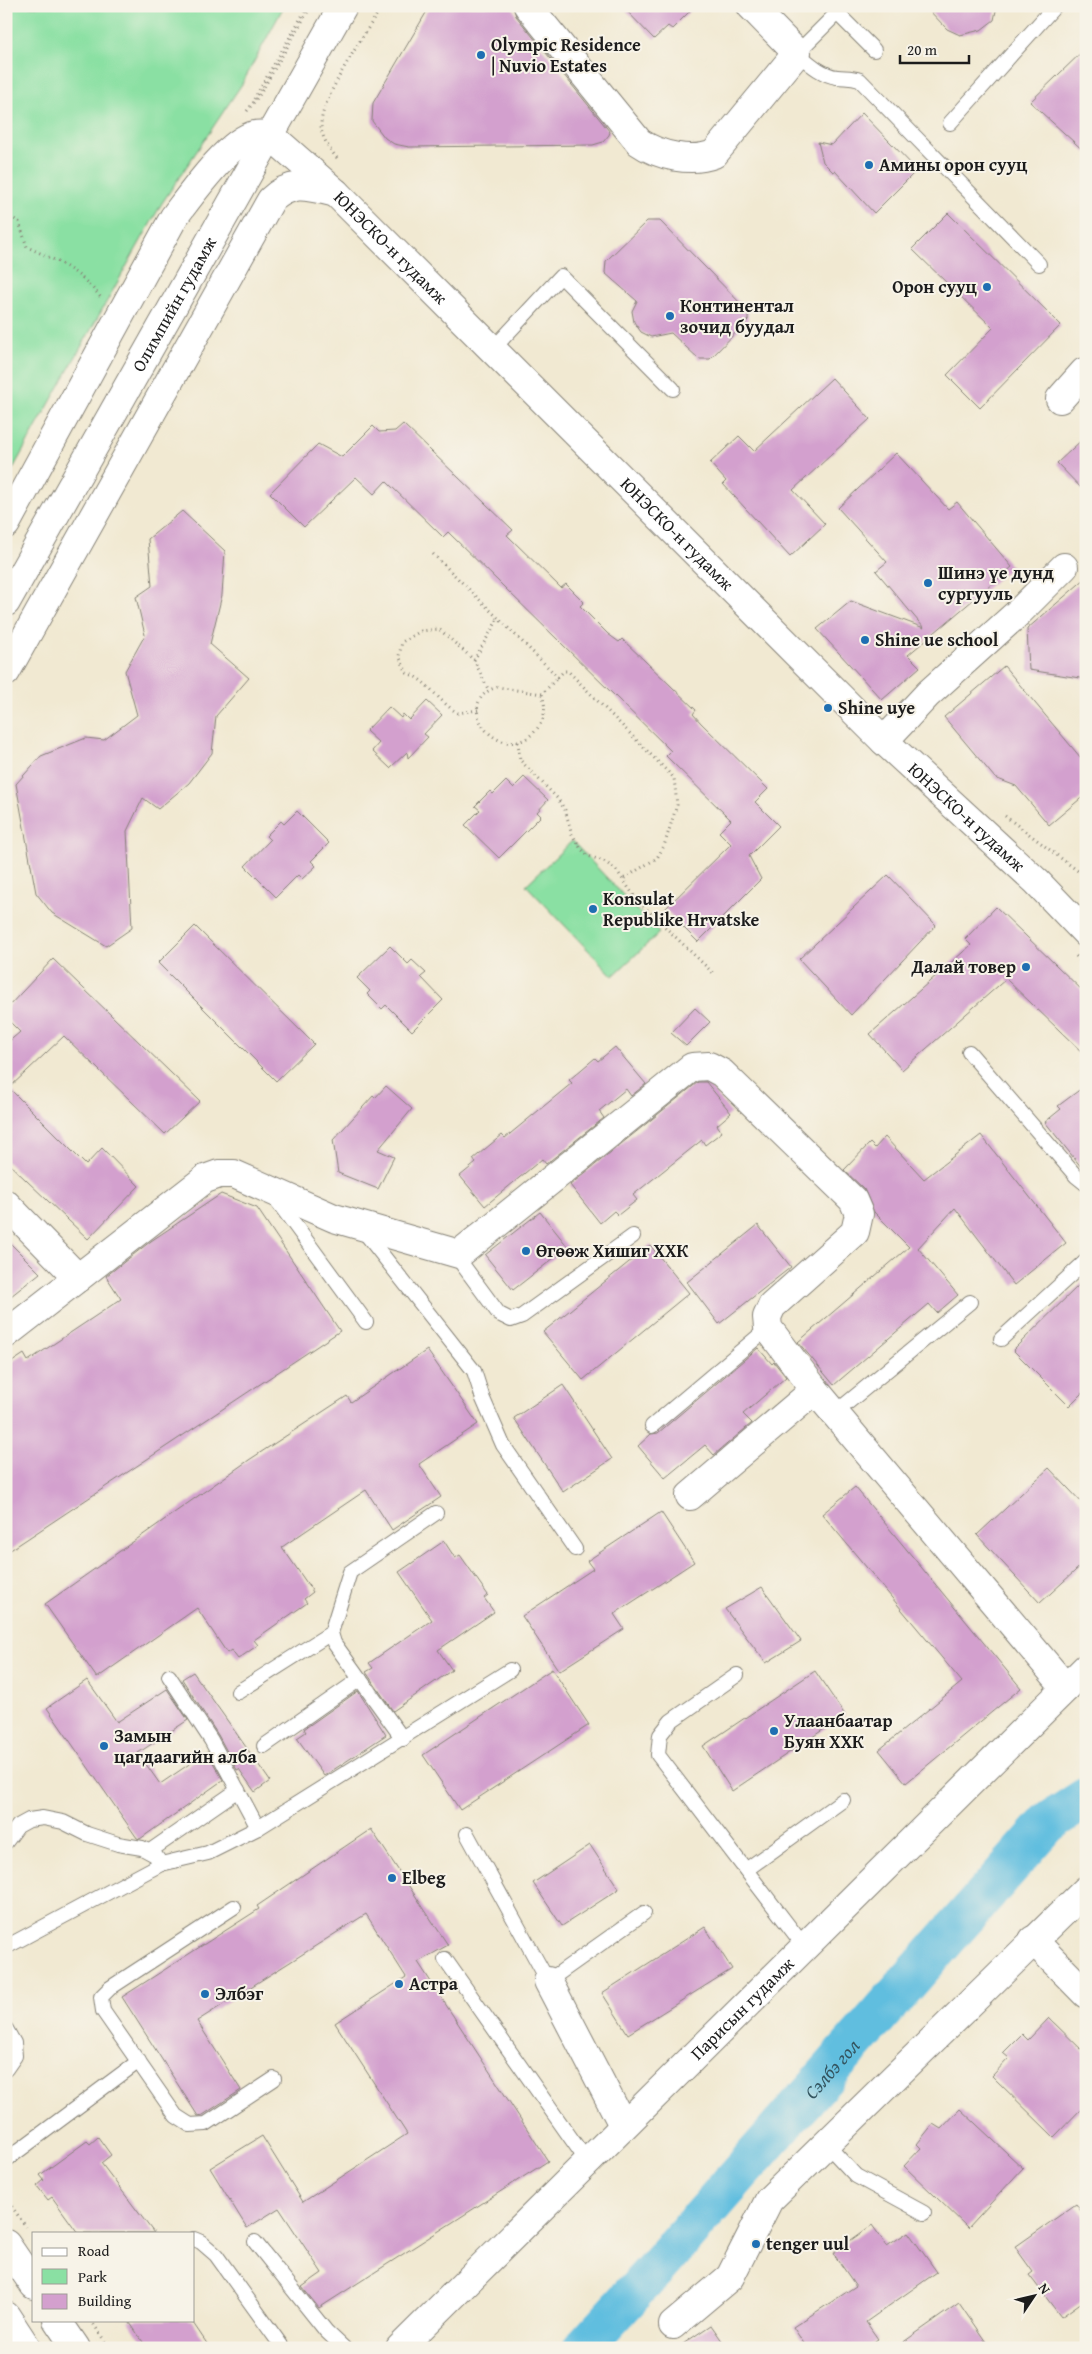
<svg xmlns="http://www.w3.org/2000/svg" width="1092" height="2354" font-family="'Gentium Book Plus',serif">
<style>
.green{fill:#8ae0a3;stroke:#537e60}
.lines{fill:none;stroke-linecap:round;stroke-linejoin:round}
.river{stroke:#61bedf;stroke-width:41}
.building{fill:#d3a0ce}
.service-casing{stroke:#868277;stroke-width:16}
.minor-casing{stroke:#868277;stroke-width:30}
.tertiary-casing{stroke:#868277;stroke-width:30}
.secondary-casing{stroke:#868277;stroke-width:30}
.primary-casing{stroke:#868277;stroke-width:30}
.path{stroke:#868277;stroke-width:3;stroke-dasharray:1 4;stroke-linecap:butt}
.service{stroke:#fff;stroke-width:14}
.minor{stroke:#fff;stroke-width:28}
.tertiary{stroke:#fff;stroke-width:28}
.secondary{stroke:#fff;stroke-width:28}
.primary{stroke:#fff;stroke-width:28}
.poi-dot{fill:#1f6fb2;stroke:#f7f3e8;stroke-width:2}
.labels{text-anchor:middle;stroke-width:4;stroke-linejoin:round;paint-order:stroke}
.poi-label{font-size:18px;font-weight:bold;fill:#1c1c1c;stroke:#f7f3e8;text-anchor:start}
.street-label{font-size:18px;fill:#1c1c1c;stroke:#f7f3e8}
.water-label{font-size:19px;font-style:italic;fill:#345560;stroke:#f7f3e8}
</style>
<rect width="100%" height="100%" fill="#f7f3e8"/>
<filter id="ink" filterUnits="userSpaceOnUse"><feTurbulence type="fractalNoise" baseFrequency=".02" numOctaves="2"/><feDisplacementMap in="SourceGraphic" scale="10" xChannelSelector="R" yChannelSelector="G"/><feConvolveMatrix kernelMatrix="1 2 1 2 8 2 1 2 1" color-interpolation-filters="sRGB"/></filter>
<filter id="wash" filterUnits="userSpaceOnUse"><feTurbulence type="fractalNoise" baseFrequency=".0096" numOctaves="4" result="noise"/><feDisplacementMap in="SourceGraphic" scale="20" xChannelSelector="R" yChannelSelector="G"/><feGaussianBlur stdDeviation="1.12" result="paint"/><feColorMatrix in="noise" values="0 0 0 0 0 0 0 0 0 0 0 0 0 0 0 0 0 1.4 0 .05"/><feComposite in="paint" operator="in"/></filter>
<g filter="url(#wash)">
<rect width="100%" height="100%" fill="#f1e9d2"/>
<g class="green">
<path d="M6,6H284L242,84L162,203L6,481Z"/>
<path d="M572,841L659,933L613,976L526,885Z"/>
</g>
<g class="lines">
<path class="river" id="s1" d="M583,2348L658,2266L1048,1823L1086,1798"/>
</g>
<g id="blocks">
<g class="building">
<path d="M430,6H513L516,16L610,132L609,135L603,142L593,145L409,147L394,144L385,138L372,121L373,103Z"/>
<path d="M622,6H695L672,29L668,26L654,39Z"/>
<path d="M925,6H997L994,20L981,30L960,35L947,29Z"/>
<path d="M1086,48V153L1030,102Z"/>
<path d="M862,113L917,170L874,213L835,171L833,172L823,162L818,142L832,145Z"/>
<path d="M948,213L1061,325L980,408L947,375L993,328L912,249Z"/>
<path d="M647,221H660L748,311V320L710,359H699L671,333L651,337L641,332L634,322L632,311L637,301L605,273L606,261Z"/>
<path d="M832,378L870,419L793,490L825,524L790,557L723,484L726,481L710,463L739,436L754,451Z"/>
<path d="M403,424L513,530L507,535L561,588L566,584L584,602L580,606L608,634L619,642L622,639L696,710L693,714L701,723L768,789L755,802L779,826L749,856L761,879L698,942L665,909L731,844L719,832L731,820L666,756L671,751L448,532L443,537L386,481L374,494L356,477L304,527L270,493L318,444L342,457L373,426L379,432L395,431Z"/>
<path d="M1086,436V493L1057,463Z"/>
<path d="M896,453L948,509L957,502L1012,567L908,655L920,667L882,700L817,629L851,601L924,628L876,571L887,562L838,508Z"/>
<path d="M182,511L225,551L222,595L210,644L249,678L216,716L212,753L189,783L158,809L143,798L127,831L132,928L106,946L52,913L36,893L16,784L41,756L86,738L104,740L137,715L125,671L145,635L136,597L152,586L148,539Z"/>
<path d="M1086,578V679L1029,670L1027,629Z"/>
<path d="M1004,666L1086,764V794L1049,825L1016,786L995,778L944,717Z"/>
<path d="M427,701L442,715L424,734L428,737L408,758L407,752L390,768L372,751L379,743L366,731L389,707L401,718L403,714L409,720Z"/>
<path d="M524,777L548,800L537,812L541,816L499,858L465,825L480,810L475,806L490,791L493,794L506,781L513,788Z"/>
<path d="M297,811L329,843L311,861L316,866L302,879L298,875L276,897L245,866L270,840L266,836L281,821L284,824Z"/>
<path d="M888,875L936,925L851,1015L799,959Z"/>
<path d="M996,907L1086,994V1056L1006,979L902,1070L870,1034L971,945L965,939Z"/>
<path d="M195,926L314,1044L276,1081L158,963Z"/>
<path d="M390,946L408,964L412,960L426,973L421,977L443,1000L412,1031L386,1005L382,1009L367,994L370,991L357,978Z"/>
<path d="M53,959L200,1101L165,1134L64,1036L9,1088L86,1165L102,1148L139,1186L88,1239L6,1161V1044L20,1032L6,1018V1009Z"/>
<path d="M695,1008L710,1022L686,1046L671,1033Z"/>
<path d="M615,1047L646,1084L631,1096L626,1089L599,1111L604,1118L546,1164L542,1159L485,1206L460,1176L476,1163L473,1159L502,1135L505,1138L572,1083L569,1080L595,1058L598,1061Z"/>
<path d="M698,1082H706L731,1113L717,1125L722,1132L705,1145L702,1140L633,1195L637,1200L618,1215L614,1211L600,1223L570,1185Z"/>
<path d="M1086,1085V1173L1045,1122L1061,1109L1058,1106Z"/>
<path d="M386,1086L412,1109L378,1150L394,1157L378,1189L338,1173L333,1140L373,1096L375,1098Z"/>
<path d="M981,1135L1066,1243L1014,1285L955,1208L918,1248L958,1295L937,1313L929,1304L834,1385L798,1342L909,1247L874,1212L864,1189L844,1170L870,1143L875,1148L885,1137L924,1179Z"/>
<path d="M221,1194L257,1208L340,1331L6,1553V1366L24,1354L28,1361L121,1299L106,1276L151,1241Z"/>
<path d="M540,1212L568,1247L513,1290L485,1255Z"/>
<path d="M758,1225L791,1267L719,1324L687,1282Z"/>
<path d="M6,1239L40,1273L6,1300Z"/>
<path d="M650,1245L689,1293L583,1380L543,1332Z"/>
<path d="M1086,1278V1389L1069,1406L1013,1350Z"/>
<path d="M758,1348L772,1364L774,1362L786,1377L743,1414L752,1423L714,1455L705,1445L665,1478L638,1446L651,1434L658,1433Z"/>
<path d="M427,1350L478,1424L419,1464L441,1497L392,1530L366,1490L282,1547L313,1592L304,1599L307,1603L254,1640L258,1645L238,1659L231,1650L227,1653L197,1608L97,1678L45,1604L249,1460L347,1396L351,1402Z"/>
<path d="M563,1385L612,1459L563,1492L514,1418Z"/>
<path d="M1049,1468L1086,1507V1561L1040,1603L977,1535Z"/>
<path d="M855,1487L1021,1688L906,1783L879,1750L962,1682L822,1514Z"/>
<path d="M661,1512L694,1562L614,1614L624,1629L559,1671L522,1616L593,1569L587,1561Z"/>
<path d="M444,1541L455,1558L460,1555L488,1595L484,1598L494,1612L438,1650L452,1670L393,1711L366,1672L373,1668L369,1663L432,1620L399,1572Z"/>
<path d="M762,1587L801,1641L766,1663L725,1609Z"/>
<path d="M552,1669L589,1725L460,1810L423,1755Z"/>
<path d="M815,1671L845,1715L732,1791L703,1746Z"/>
<path d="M193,1672L270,1781L255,1792L239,1769L237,1770L218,1735L182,1679Z"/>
<path d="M87,1680L117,1722L167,1689L188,1720L138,1753L160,1784L207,1752L223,1780L140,1839L137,1838L47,1708Z"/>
<path d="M358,1691L386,1735L324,1776L297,1738L306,1732L304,1729Z"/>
<path d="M371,1829L448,1945L418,1962L548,2161L319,2308L302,2287L322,2273L279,2208L247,2228L210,2168L262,2136L303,2202L407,2134L335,2023L406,1977L366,1914L197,2021L241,2090L203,2115L198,2116L122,1997L259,1909L257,1906Z"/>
<path d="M590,1845L619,1889L562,1926L533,1883Z"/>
<path d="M705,1927L732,1969L628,2034L602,1993Z"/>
<path d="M1049,2018L1086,2054V2104L1054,2137L992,2076L1009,2058L1003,2053L1022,2034L1028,2040Z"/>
<path d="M960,2109L1023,2168L968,2228L904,2166L921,2148L917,2144L933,2124L941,2129Z"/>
<path d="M98,2137L111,2155L101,2163L154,2233H78L52,2197L48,2200L37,2186L44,2180L40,2175L87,2141L90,2144Z"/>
<path d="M1076,2204L1086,2218V2299L1061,2317L1029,2275L1033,2272L1015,2247Z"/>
<path d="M872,2225L887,2246L908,2232L937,2272L866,2322L878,2339L865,2348H807L793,2327L856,2286L833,2253Z"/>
<path d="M959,2303L990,2348H895Z"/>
<path d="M128,2320H191L210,2348H147Z"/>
<path d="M711,2325L727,2348H677Z"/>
</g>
</g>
</g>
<g filter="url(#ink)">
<use href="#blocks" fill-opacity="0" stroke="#868277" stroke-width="1"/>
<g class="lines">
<defs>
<g id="service">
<path d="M874,50L837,13L797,53C808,62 821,75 837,77C846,78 851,77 860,80L1039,264"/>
<path d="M950,123L1055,6"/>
<path d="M493,349L561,276L673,389"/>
<path d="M969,1052L1076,1176L1086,1184"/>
<path d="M275,1198L366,1322"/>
<path d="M362,1229L474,1371L483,1399L503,1445L575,1549"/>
<path d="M454,1253L499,1314L511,1320L522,1316L633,1236"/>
<path d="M1001,1339L1086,1261"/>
<path d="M835,1413L970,1302"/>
<path d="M652,1426L768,1328"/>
<path d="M737,1675L671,1721L660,1735L658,1755L804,1946"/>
<path d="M169,1676L211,1740L258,1828"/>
<path d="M238,1692L331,1633"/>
<path d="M403,1739L334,1643L331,1633L350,1572L436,1513"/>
<path d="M264,1746L360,1679"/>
<path d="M467,1834L548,1981L644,1913"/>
<path d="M6,1842L18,1826L29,1820L43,1818L63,1822L87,1834L118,1844L142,1848L155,1855L161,1864"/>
<path d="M150,1851L238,1790"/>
<path d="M746,1870L843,1800"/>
<path d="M234,1907L110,1988L101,1997L103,2011L176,2116L190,2125L206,2124L274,2079"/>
<path d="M6,1947L161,1864L208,1853L258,1828L510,1670"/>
<path d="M445,1959L587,2161"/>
<path d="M6,2029L14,2043L15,2056L6,2069"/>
<path d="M827,2145L856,2176L924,2213"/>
<path d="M6,2160L139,2061"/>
<path d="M194,2239L201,2242L216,2255L283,2348"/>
<path d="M255,2242L326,2331L344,2348"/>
</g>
<g id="minor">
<path d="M528,6L639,142C659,156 691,163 714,154L797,53L751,6"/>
<path d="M1060,399L1084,372L1086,374"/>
<path d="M884,741L928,694L1019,612L1064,567"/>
<path d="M6,1204L78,1278"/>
<path d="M6,1334L205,1179L219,1174H234L334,1218L459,1254L692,1067L709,1066L722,1073L853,1200L859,1214L855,1232L772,1306L767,1317L768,1328L815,1390L1066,1688"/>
<path d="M690,1496L815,1390"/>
<path d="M1033,1940L1086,1994"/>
<path d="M548,1981L623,2125"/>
<path d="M673,2325L730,2277L769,2200L1086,1890"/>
</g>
<g id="tertiary">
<path id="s2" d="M400,2348L1086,1668"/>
</g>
<g id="secondary">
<path id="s3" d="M270,135L336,193L884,741L1037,882L1086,933"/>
</g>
<g id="primary">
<path d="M6,524L174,217C190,196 229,140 255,135C259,134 265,135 270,135"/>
<path id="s4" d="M6,602L343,6"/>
<path d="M6,672L271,200C294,179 309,187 336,193"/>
<path d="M6,2244L34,2285"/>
<path d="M6,2316L27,2348"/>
<path d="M57,2320L76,2348"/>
</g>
</defs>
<use href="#service" class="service-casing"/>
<use href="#minor" class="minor-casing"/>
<use href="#tertiary" class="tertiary-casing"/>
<use href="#secondary" class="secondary-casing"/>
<use href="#primary" class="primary-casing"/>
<g class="path">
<path d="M254,99L308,6"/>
<path d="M247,111L260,94L311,6"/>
<path d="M337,158C330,150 322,138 321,127C319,100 367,31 382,6"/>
<path d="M6,214L19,222L27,247C58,261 80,271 102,299"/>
<path d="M433,554L558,677L564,671H568L674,778L677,805L664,846L657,858L623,879"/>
<path d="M474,660L498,619"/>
<path d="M542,694L497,687C448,703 502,770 536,730C546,718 546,708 542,694L558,677"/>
<path d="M478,710L458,713C437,701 428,680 407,673L399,656L402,642L421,631L439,629L474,660L489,691"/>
<path d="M518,742L520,760L558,799L565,810L572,834L581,849L588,856L604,861L617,871L637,900L714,974"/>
<path d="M1005,816L1086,877"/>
<path d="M1076,956L1086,967"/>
<path d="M6,2198L26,2227"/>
<path d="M91,2320L109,2348"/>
</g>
<use href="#service" class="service"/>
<use href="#minor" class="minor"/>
<use href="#tertiary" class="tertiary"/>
<use href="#secondary" class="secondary"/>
<use href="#primary" class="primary"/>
</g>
</g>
<g class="poi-dot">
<circle cx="481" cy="55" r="5"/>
<circle cx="869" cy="165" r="5"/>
<circle cx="987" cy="287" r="5"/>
<circle cx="670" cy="316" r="5"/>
<circle cx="928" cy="583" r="5"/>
<circle cx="865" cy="640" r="5"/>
<circle cx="828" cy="708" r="5"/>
<circle cx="593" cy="909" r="5"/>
<circle cx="1026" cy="967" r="5"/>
<circle cx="526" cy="1251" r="5"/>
<circle cx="774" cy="1731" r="5"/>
<circle cx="104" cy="1746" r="5"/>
<circle cx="392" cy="1878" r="5"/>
<circle cx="399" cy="1984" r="5"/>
<circle cx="205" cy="1994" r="5"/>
<circle cx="756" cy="2244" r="5"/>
</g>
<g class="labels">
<g class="poi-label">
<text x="491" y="51">Olympic Residence<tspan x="491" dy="21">| Nuvio Estates</tspan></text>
<text x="879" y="171">Амины орон сууц</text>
<text x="977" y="293" text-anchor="end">Орон сууц</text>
<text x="680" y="312">Континентал<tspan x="680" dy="21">зочид буудал</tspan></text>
<text x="938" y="579">Шинэ үе дунд<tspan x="938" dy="21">сургууль</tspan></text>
<text x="875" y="646">Shine ue school</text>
<text x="838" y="714">Shine uye</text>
<text x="603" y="905">Konsulat<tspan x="603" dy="21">Republike Hrvatske</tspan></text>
<text x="1016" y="973" text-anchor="end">Далай товер</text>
<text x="536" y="1257">Өгөөж Хишиг ХХК</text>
<text x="784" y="1727">Улаанбаатар<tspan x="784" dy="21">Буян ХХК</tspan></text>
<text x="114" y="1742">Замын<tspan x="114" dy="21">цагдаагийн алба</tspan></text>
<text x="402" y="1884">Elbeg</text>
<text x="409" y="1990">Астра</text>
<text x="215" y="2000">Элбэг</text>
<text x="766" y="2250">tenger uul</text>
</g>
<g class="street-label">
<text dy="6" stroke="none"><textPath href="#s3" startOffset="165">ЮНЭСКО-н гудамж</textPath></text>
<text dy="6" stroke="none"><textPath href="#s4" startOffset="342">Олимпийн гудамж</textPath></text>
<text dy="6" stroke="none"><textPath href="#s3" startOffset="570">ЮНЭСКО-н гудамж</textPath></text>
<text dy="6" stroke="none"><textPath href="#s3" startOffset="975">ЮНЭСКО-н гудамж</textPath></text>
<text dy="6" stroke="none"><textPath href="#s2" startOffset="482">Парисын гудамж</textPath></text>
</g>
<g class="water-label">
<text dy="7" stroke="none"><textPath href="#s1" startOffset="374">Сэлбэ гол</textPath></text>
</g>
</g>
<rect width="1092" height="2354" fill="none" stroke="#f7f3e8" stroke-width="25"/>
<rect x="32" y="2232" width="162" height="90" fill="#f7f3e8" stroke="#9f9d96"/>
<rect x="42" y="2248" width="25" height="8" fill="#ffffff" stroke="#9f9d96"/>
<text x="78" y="2256" font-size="15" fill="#1c1c1c">Road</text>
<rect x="42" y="2269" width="25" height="15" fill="#8ae0a3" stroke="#9f9d96"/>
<text x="78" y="2282" font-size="15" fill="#1c1c1c">Park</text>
<rect x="42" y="2294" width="25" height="15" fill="#d3a0ce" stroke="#9f9d96"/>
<text x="78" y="2306" font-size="15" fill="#1c1c1c">Building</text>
<g transform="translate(1034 2296) rotate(55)" stroke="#f7f3e8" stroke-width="4" paint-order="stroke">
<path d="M0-4L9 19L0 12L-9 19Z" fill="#1c1c1c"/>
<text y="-8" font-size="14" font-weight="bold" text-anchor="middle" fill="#1c1c1c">N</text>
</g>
<path d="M900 55v8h69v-8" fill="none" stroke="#1c1c1c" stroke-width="2.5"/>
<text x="907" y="55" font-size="15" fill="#1c1c1c" stroke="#f7f3e8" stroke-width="4" paint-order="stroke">20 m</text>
</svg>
